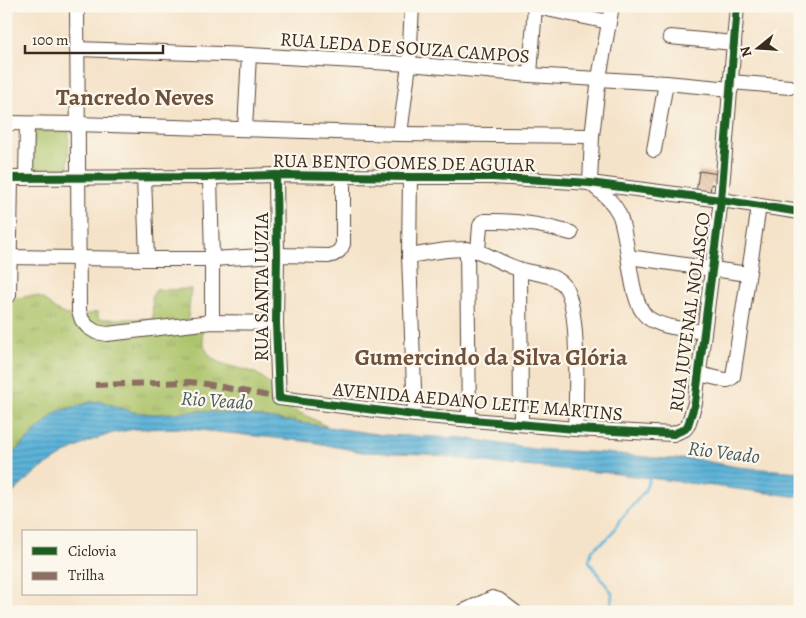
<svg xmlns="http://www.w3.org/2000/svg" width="806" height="618" font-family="Alegreya,serif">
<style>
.grass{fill:url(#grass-tufts);stroke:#747644}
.park{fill:#acc369;stroke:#747644}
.water{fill:url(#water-rules);stroke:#4b6e7b}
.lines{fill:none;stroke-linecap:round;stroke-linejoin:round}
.stream{stroke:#5bb2d8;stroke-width:2.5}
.building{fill:url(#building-back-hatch)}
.minor-casing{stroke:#574638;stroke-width:16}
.minor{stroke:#fff;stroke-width:14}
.quiet{stroke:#8d6e63;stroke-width:6;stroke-dasharray:12 6;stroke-linecap:butt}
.cycleway-casing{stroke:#fbf7ec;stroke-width:11}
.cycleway{stroke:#1b5e20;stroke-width:8}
.labels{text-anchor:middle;stroke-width:4.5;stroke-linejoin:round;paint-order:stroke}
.street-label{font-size:19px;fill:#3b2a1e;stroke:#fbf7ec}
.water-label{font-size:20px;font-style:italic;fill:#465a5f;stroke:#fbf7ec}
.district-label{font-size:24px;font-weight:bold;fill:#6e503b;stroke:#fbf7ec}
</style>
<defs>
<pattern id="grass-tufts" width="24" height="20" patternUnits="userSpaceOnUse" patternTransform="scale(1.25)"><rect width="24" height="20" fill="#acc369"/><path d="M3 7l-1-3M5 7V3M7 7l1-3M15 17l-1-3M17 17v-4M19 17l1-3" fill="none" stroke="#8d9f56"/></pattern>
<pattern id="water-rules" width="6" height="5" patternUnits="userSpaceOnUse" patternTransform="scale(1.25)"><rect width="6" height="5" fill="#5bb2d8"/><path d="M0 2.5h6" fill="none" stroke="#4c91af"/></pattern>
<pattern id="building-back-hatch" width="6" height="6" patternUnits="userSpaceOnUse" patternTransform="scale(1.25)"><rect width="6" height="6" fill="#ce9870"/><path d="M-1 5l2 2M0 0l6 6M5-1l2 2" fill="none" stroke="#a87c5b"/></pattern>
</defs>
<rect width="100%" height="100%" fill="#fbf7ec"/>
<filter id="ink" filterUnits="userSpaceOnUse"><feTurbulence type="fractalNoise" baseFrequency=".02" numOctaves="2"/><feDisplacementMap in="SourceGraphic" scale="10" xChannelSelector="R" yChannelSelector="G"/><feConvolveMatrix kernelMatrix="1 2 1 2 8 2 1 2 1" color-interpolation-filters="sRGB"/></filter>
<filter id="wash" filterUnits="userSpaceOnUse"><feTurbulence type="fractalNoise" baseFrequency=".0096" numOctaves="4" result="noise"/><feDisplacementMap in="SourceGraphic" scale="20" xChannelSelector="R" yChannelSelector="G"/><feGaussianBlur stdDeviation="1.12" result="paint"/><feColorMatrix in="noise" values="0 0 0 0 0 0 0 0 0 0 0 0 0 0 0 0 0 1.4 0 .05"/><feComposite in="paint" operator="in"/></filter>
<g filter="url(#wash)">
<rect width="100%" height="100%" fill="#f5e3c9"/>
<path class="grass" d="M191,289L187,329H202C202,339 204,350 211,357C221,367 242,367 255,373C271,380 274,396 286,406C290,410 296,411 300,413C310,417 319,422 328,427L239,414L201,411L154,414L132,412L100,401L91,402L57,412L6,460V300C18,301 29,292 41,298C45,299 49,305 53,308C68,319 81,316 98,312V319H153L152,296L156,290Z"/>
<path class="park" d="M34,131H69L68,169H32Z"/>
<path class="water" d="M100,401L132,412L154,414L201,411L239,414L383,435L463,438L533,449L605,453L667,459H694L737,467L800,472V497L610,473L509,465L425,454L362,452L312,442L180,428L135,429L113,433L90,441L68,452L37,471L6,499V460L56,412L91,402Z"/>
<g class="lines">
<path class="stream" d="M611,612L612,593L590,563L589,561L592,550L609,537L621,519L644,492L651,475"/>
</g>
<g id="blocks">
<path class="building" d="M699,171L719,174L718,185L711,184L710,195L696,193Z"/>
</g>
</g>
<g filter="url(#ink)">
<use href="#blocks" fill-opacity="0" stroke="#574638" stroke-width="1"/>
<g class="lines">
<defs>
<g id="minor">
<path d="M77,6L79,311L82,320L88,327L96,332L107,334L212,322L276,323"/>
<path d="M532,6L609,22"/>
<path d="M612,6L599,78L592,136L590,183C601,192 613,201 619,214C630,239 628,301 647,317C661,328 687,329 703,332"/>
<path d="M670,37L734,43"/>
<path d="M77,49L249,55L409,64L530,75L666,83L731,89"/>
<path d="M530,75L535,6"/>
<path d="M731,82L790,87"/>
<path d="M6,123L77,124L400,134L592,136"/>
<path d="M245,129L249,55"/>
<path d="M400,134L409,64L412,6"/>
<path d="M654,150L666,83"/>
<path d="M276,175L277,255L276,323L279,398L415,415L575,429L673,434L685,429L688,425L695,403L721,200L737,6"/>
<path d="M144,177L147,259"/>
<path d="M210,177L212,259V322"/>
<path d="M410,177L409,256L415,415"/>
<path d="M6,178L210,177L276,175L410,177H493L590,183L721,200L800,212"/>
<path d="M26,178L27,124"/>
<path d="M467,249L469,420"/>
<path d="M478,251L480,226L482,222L485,221C514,220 543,225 571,233"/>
<path d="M409,256C429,253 457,246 477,251C491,256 505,265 519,269C533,274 550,273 562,283C581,300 576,401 575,429"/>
<path d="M6,257L147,259H212L277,255L328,256C336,255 340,252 343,244V177"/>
<path d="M629,257L748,274"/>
<path d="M520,270L521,424"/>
<path d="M9,295L11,178"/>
<path d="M699,374L725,380H728L733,377L759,206"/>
<path d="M462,612L492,598L499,600L515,612"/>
</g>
</defs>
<use href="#minor" class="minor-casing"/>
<use href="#minor" class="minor"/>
<path class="quiet" d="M95,385L189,382L201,383L279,398"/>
<defs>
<g id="cycleway">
<path d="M276,175L277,255L276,323L279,398L415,415L575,429L673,434L685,429L688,425L695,403L721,200L737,6"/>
<path d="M6,178L210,177L276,175L410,177H493L590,183L721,200L800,212"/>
</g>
</defs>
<use href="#cycleway" class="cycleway-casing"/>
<use href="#cycleway" class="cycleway"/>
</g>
</g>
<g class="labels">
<g class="street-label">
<text transform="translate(405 47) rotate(4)" y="7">RUA LEDA DE SOUZA CAMPOS</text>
<text transform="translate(404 162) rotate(1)" y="7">RUA BENTO GOMES DE AGUIAR</text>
<text transform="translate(261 287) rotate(-90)" y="7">RUA SANTA LUZIA</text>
<text transform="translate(689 312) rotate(-82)" y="7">RUA JUVENAL NOLASCO</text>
<text transform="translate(478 401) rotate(5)" y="7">AVENIDA AEDANO LEITE MARTINS</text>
</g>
<g class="water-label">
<text transform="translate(217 400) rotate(4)" y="7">Rio Veado</text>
<text transform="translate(724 452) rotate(7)" y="7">Rio Veado</text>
</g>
<g class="district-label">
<text x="135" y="105">Tancredo Neves</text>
<text x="491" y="365">Gumercindo da Silva Glória</text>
</g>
</g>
<rect width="806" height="618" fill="none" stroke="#fbf7ec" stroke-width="25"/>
<rect x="22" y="530" width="175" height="65" fill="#fbf7ec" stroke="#aea59a"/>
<rect x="32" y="547" width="25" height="8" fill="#1b5e20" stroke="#aea59a"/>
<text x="68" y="556" font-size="15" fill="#3b2a1e">Ciclovia</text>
<rect x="32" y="572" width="25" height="8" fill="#8d6e63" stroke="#aea59a"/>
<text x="68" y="580" font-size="15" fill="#3b2a1e">Trilha</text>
<g transform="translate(758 48) rotate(253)" stroke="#fbf7ec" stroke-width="4" paint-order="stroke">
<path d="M0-4L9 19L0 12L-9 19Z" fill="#3b2a1e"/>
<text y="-8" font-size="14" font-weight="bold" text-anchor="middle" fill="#3b2a1e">N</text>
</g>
<path d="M25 45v8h138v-8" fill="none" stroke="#3b2a1e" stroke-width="2.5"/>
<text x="32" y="45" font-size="15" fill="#3b2a1e" stroke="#fbf7ec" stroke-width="4" paint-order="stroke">100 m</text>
</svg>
